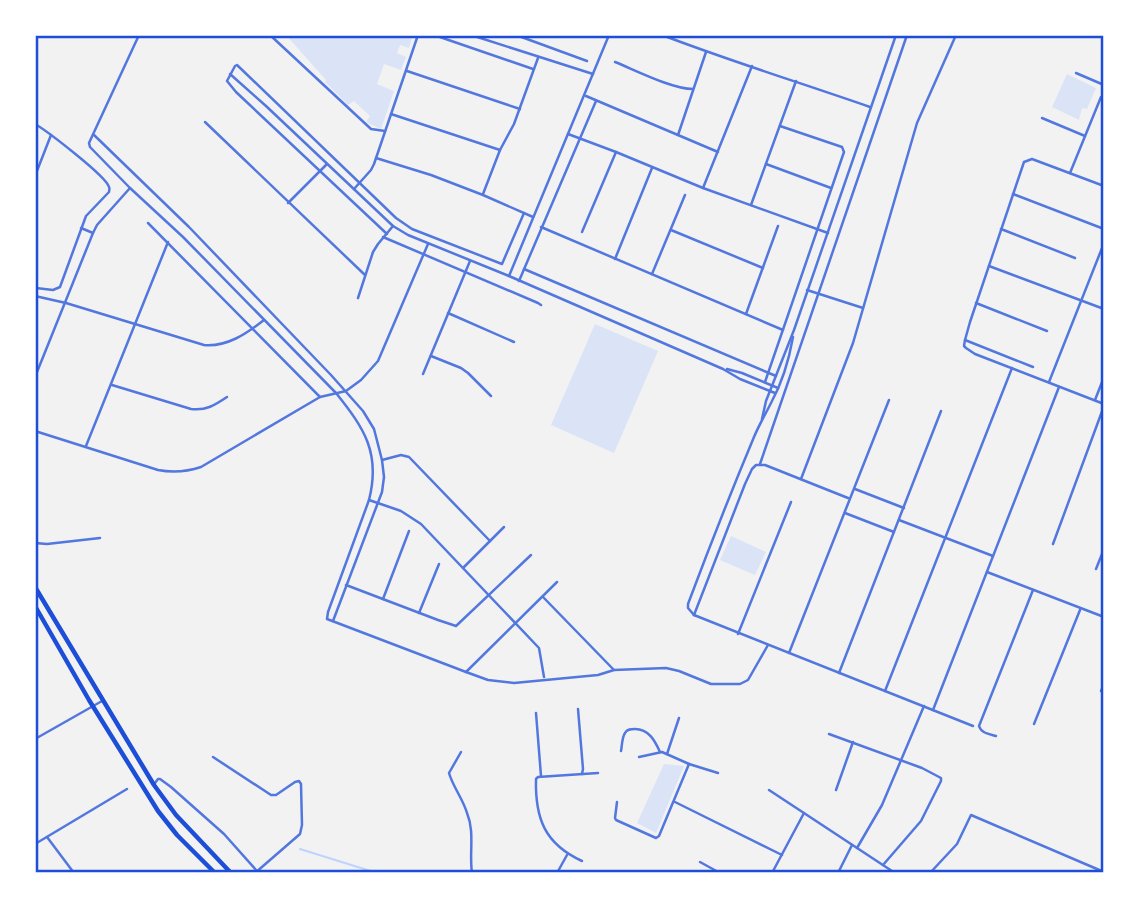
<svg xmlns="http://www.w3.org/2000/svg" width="1139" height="908" font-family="'IBM Plex Serif',serif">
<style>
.green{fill:#dbe4f7}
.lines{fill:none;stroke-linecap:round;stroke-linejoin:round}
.stream{stroke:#bfd3fe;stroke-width:2}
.minor{stroke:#5277de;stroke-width:2.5}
.primary{stroke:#1d4ed8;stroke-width:4.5}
.neatline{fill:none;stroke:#1d4ed8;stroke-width:2.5}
</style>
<rect width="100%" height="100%" fill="#f2f2f2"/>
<g class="green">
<path d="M286,35H413L409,48L400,45L397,53L406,57L401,70L384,64L377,84L394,91L381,129L366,122L370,116L354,101L348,105L325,82L326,80Z"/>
<path d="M1067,74L1096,88L1087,109L1082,108L1079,120L1052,107Z"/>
<path d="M595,324L658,351L614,453L551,425Z"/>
<path d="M731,536L766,552L755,575L720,560Z"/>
<path d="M664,764L684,766L656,833L637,823Z"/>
</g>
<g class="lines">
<path class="stream" d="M300,849L377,873"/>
<g class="minor">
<path d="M139,35L89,143L90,147L130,188L183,237L336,393C364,428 381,453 369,500L328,612L327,619L466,672L488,680L514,683L598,675L614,670L666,668L679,671L711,684H740L748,680L768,645"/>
<path d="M270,35L371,129L385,131"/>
<path d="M434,35L533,69"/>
<path d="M471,35L593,74"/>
<path d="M516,35L587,61"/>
<path d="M662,35C730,61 801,83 870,107"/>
<path d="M615,62C635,70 672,89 693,89"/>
<path d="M407,71L520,109"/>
<path d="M1076,73L1104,85"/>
<path d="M230,74L266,106L393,226L408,235L509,276L723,369L740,379L775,393"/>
<path d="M586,96L718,152"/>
<path d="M391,114L500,150"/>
<path d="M1042,118L1085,136"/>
<path d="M205,122L365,275"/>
<path d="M35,124C47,131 106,176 109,187C110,189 109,190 109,192L86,216L60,287L53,290L36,288"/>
<path d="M568,134L616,152L703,188L828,233"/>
<path d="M94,135L189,227L331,375L363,411L374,429L382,460L384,477L382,492L333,621"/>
<path d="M678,135L706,52"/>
<path d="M376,158L431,175L483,195L533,217"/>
<path d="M766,164L831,188"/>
<path d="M1070,173L1101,97"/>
<path d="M35,176L51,135"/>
<path d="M1104,186L1032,159L1024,162L970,322L965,340L964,346L966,348L975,354L1104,404"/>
<path d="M703,188L752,66"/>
<path d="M354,189L371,170L374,164L418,35"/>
<path d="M483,194L500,150L514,124L538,58"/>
<path d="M1013,194L1104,229"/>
<path d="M288,203L327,164"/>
<path d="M751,205L796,81"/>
<path d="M148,223L320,397"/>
<path d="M541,227L783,330"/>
<path d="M81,228L93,233"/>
<path d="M1001,229L1075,258"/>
<path d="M671,230L763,268"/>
<path d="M582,232L616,152"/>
<path d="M387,234L236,92L227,81L235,66L237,65L396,218L412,229L502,264L524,213"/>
<path d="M383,237L538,303L541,305"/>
<path d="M615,259L652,168"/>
<path d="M989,266L1104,309"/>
<path d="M524,269L776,376"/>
<path d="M652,274L685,195"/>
<path d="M509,276L609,35"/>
<path d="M519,281L596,101"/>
<path d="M807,290L863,308"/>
<path d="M35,296L66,303L204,345C227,347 246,334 264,320"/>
<path d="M358,298L373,252L378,244L393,226"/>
<path d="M976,303L1047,331"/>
<path d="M448,313L514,342"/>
<path d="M746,314L778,226"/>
<path d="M965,340L1033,367"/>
<path d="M431,356L461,368L468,373L491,396"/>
<path d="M727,369L742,373L778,388"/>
<path d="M423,374L470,261"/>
<path d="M35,377L93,233L97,225L130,188"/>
<path d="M765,382L844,152L842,147L780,126"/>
<path d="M1049,382L1104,243"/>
<path d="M112,385L191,409C206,411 215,405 227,397"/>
<path d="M1095,400L1104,377"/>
<path d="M762,419L766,401L794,330L896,35"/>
<path d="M35,431L158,470C174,473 186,472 201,467L320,397L346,391L361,380L378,361L428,244"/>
<path d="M86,446L168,242"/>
<path d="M382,460L401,455L409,457L490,541"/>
<path d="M760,464L907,35"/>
<path d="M801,479L853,343L917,123L956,35"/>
<path d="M855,489L904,508"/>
<path d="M369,500L401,511L421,524L539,648L544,677"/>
<path d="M845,513L894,532"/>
<path d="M899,520L993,556"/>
<path d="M35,543L47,544L100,538"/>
<path d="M1053,544L1104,406"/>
<path d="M463,568L504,527"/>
<path d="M1096,569L1104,549"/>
<path d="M987,572L1104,617"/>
<path d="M346,585L438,620L456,626L531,555"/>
<path d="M543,597L614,670"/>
<path d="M383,599L409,531"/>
<path d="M419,613L439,564"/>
<path d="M694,615L688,608V604C709,548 731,492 754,437C759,425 765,415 771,403C782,383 789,360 793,337"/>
<path d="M694,615L973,726"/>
<path d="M694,615L745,484L752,469L756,465H765L848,498"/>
<path d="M738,634L791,502"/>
<path d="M789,653L889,400"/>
<path d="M466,672L557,582"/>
<path d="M839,673L941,411"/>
<path d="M885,691L1012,368"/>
<path d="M1101,691L1104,684"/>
<path d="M578,709L583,769L582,774"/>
<path d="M933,710L1059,387"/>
<path d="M536,713L541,776"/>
<path d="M1034,724L1080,610"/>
<path d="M829,734L922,768L941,778V781L921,821L883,865"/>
<path d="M996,736C989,734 981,733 979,726L1033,590"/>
<path d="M35,739L102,701"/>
<path d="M621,751C622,746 622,737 625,733C627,729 631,729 635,729C649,729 655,741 660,752"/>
<path d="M461,752L449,773C453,787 463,799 467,813C475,832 469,853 472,873"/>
<path d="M667,754L679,718"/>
<path d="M213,757L271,795H276L295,782L299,781L301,784L302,825L300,834L255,873"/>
<path d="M639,757L662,752L689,764"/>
<path d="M155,783L158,779H160L171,787L224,834L256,870"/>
<path d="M769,790L895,873"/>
<path d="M836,790L853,742"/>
<path d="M617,802L615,818L616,820L656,838L659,836L689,764L718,773"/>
<path d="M675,802L782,855"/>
<path d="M47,837L74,873"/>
<path d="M35,844L127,789"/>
<path d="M857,848L882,805L924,706"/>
<path d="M582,861C545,844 535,819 536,779L538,777L598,773"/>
<path d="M700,862L720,873"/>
<path d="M557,873L567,855"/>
<path d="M772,873L804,813"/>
<path d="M838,873L852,845"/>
<path d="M930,873L957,844L971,815L1104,872"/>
</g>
<g class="primary">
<path d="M35,587L154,785L176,815L231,873"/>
<path d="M35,606L89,700L158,811L177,835L215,873"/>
</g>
</g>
<rect width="1139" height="908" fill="none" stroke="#ffffff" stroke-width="74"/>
<rect x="37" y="37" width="1065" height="834" class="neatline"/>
</svg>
